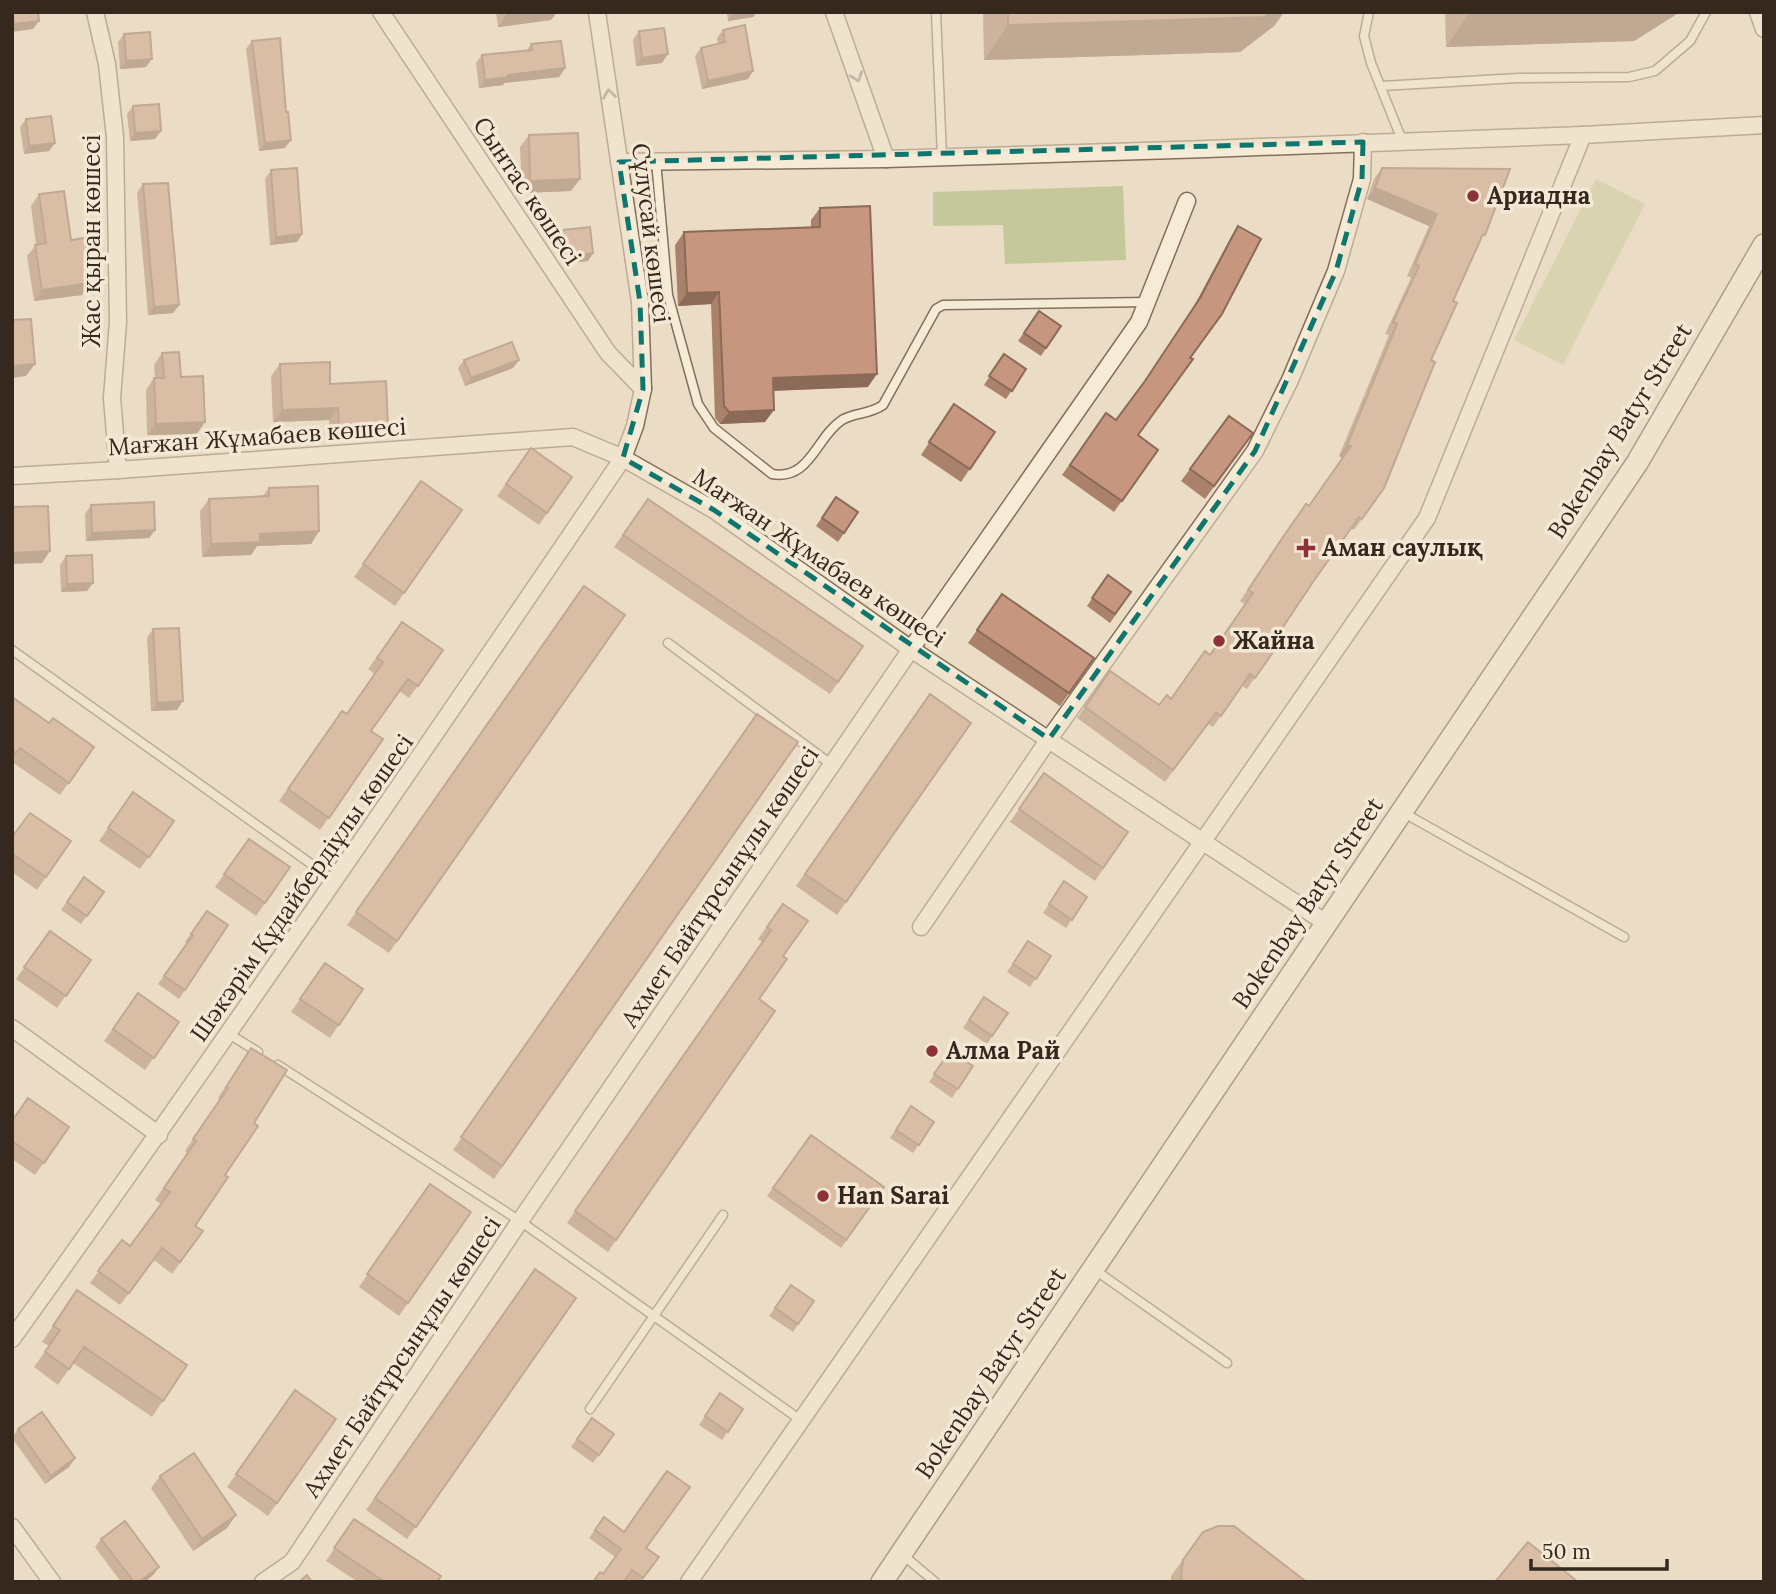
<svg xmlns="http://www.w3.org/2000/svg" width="1776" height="1594" font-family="Lora,serif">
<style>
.green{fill:#c5c89a}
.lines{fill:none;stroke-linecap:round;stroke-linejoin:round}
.lane-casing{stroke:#846f5c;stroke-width:11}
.street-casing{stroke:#846f5c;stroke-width:19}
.secondary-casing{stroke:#665040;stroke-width:24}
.lane{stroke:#f6ebd7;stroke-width:8}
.street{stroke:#f6ebd7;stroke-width:16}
.secondary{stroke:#f6ebd7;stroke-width:21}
.wall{fill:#aa826c}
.shaded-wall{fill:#8b6a58}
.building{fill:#c6977e;stroke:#8b6a58;stroke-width:2}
.oneway{stroke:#968a7b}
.marked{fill:none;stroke:#0f766e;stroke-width:5;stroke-dasharray:14 9;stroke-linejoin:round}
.poi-dot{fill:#8e3138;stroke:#f3e8d4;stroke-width:2.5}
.labels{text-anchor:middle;stroke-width:7;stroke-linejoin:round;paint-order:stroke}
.street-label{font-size:24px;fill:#35281f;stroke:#f3e8d4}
.poi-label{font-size:24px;font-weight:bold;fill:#35281f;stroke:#f3e8d4;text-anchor:start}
</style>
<rect width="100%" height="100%" fill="#ebddc5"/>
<g class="green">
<path d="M1596,179L1645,204L1563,365L1514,340Z"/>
<path d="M1123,186L1126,260L1005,264L1003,225L933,226V192Z"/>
</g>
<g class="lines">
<defs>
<g id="lane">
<path d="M936,12L942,157"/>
<path d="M1369,12L1364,36L1371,63L1402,140"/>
<path d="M1382,86L1518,78L1629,77L1655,71L1690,41L1706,12"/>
<path d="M656,161L668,295L698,404L714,428L772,474C810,481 816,437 842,420C855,412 869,415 883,405L936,309L943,305L1147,302"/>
<path d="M668,643L832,765"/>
<path d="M12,650L335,881"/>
<path d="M1404,813L1624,937"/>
<path d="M229,1034L258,1052"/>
<path d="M278,1065L520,1221L802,1421"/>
<path d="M1095,1270L1227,1363"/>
<path d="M590,1409L723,1215"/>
<path d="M903,1555L935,1582"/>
</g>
<g id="street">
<path d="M95,12L107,64L115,137L118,322L112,398L118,470"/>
<path d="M381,12L608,353L643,389"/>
<path d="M834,12L886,159"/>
<path d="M1758,12L1764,29"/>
<path d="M619,162L886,159L1207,149L1583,135L1764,125"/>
<path d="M12,476L118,470L573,437L623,458L714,510L911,649L1326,923"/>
<path d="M921,927L1049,739L1255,451L1290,380L1336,271L1362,179L1363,142"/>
<path d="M12,1028L159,1135"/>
<path d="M12,1339C220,1049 422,754 623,458L635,426L643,389L640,302L597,12"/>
<path d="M12,1527L52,1582"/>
<path d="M263,1582L292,1562L520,1221L911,649L1139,322L1187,201"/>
<path d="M689,1582L1427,518L1583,135"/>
</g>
<path id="secondary" d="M882,1582L1637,463L1764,245"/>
</defs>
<use href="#lane" class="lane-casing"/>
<use href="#street" class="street-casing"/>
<use href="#secondary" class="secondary-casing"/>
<use href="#lane" class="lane"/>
<use href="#street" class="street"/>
<use href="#secondary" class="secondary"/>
</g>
<g class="wall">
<path d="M496,12H557L551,20L498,27Z"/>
<path d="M727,12H757L753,17L728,21Z"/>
<path d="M983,12H1284L1274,26L1240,52L984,60Z"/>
<path d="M1445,12H1680L1634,41L1446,47Z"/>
<path d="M723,30L753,71L748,79L702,89L695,56L701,48L718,44L717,38Z"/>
<path d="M639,31L662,63L636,66L633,40Z"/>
<path d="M124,34L146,67L120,69L118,42Z"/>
<path d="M252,41L285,148L259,151L246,49Z"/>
<path d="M531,44L565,68L559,77L504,83L503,85L479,88L476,63L482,55L527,50Z"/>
<path d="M133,106L155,139L130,141L127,114Z"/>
<path d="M26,119L55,143L49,151L24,154L20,127Z"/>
<path d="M529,135L571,191L522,193L520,147Z"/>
<path d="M1382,168L1479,243L1453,301L1384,488L1354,530L1351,528L1313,582L1275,639L1280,642L1247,689L1242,686L1213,727L1208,724L1165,782L1077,718L1110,671L1159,705L1171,699L1210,655L1245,604L1240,601L1273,552L1309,506L1343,458L1339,456L1389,335L1385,334L1411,278L1407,276L1429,226L1367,199L1374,179Z"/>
<path d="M271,170L302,234L297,242L270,245L265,179Z"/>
<path d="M143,184L179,305L173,313L148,315L137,193Z"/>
<path d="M39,194L82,295L34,301L27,256L36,245L31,206Z"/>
<path d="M820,208L868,387L773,391L765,422L720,424L715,418L711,304L678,306L675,245L684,232L811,228V220Z"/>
<path d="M1238,226L1191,358L1138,436L1158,450L1114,512L1062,475L1106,413L1116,420L1142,385L1193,308L1231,237Z"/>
<path d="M563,230L593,253L588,261L562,264L557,239Z"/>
<path d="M1039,311L1061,326L1041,356L1018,341Z"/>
<path d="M162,353L197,434L147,435L146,390L154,378H155L154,365Z"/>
<path d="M1004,354L1026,369L1006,399L984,385Z"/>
<path d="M464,360H519L513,368L465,386L458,368Z"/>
<path d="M280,364L330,384L380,439L331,442L329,420L273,422L271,376Z"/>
<path d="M954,404L995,432L961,482L921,455Z"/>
<path d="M1229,416L1253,433L1205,499L1181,481Z"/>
<path d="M531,448L572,477L539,525L497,496Z"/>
<path d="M421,481L462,510L395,606L354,577Z"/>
<path d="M269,488L319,531L311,544L257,546L251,555L202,557L200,511L209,499L262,497Z"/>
<path d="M836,497L858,512L838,542L816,526Z"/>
<path d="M648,499L863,646L830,694L614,547Z"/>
<path d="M91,505L155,530L149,538L86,541L85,514Z"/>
<path d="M66,556L87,591L61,592L60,565Z"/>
<path d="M1108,575L1131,592L1110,623L1087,606Z"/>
<path d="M584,586L625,615L389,953L347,925Z"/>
<path d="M1002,594L1094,658L1060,706L968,643Z"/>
<path d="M402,622L443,650L409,698L399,691L371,731L383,739L320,830L279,801L342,711L347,714L375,674L368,669Z"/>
<path d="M153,629L177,710L151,711L147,638Z"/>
<path d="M930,694L971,723L837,915L796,886Z"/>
<path d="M12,697L49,723L94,747L60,795L12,762Z"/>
<path d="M757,714L798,742L494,1179L453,1150Z"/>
<path d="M1044,773L1128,832L1095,881L1010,822Z"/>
<path d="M133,792L174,821L140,869L99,841Z"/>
<path d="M12,837L71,841L37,890L12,872Z"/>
<path d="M249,839L290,867L256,916L215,887Z"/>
<path d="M84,877L104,892L81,924L61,910Z"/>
<path d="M1064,881L1087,897L1066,928L1043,913Z"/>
<path d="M783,904V956L759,999L775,1011L608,1252L567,1223L762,942L758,939Z"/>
<path d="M207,911L228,925L179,999L158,984L187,943L185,942Z"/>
<path d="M50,931L91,960L57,1008L16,979Z"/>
<path d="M1028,941L1051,956L1030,987L1007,972Z"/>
<path d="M325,963L363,989L330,1038L291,1012Z"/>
<path d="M138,993L179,1022L145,1070L104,1041Z"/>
<path d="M984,997L1008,1013L987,1044L963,1028Z"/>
<path d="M251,1048L254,1123L225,1175L195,1226L203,1231L172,1274L154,1260L120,1305L90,1283L122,1240L130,1246L161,1204L155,1200L187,1153L185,1151L220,1100L218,1098Z"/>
<path d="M950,1051L973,1066L952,1098L929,1082Z"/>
<path d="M911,1106L934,1122L913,1153L890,1138Z"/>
<path d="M12,1121L69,1127L35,1175L12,1159Z"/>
<path d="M811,1135L884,1187L841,1248L767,1196Z"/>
<path d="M430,1184L471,1212L399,1316L359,1287Z"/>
<path d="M535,1269L576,1298L407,1539L366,1510Z"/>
<path d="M791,1285L814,1301L793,1332L769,1316Z"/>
<path d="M77,1290L187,1365L152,1417L73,1363L58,1385L34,1367L49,1346L42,1342Z"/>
<path d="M295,1390L336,1419L268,1516L227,1487Z"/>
<path d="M720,1393L743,1409L722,1440L699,1425Z"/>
<path d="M592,1418L614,1434L593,1463L571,1447Z"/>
<path d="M18,1429L75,1458L69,1467L45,1484L12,1438Z"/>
<path d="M160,1476L236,1515L227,1528L193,1551L151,1488Z"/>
<path d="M604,1517L659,1557L641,1582H630L626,1579L603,1574L615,1557L589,1538Z"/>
<path d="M354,1519L437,1582H358L326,1561Z"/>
<path d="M1203,1532L1302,1582H1171V1576Z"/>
<path d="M101,1539L159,1567L153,1575L145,1582H121L95,1547Z"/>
</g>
<g class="shaded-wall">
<path d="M524,12H557L551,20L498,27L507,14Z"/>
<path d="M734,12H757L753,17L728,21Z"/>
<path d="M1271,12H1284L1274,26L1240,52L984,60L1008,25Z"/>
<path d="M1470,12H1680L1634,41L1446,47Z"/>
<path d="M39,21L33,29L12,32V26L14,24Z"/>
<path d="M668,54L662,63L636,66L642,58Z"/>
<path d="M152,59L146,67L120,69L126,61Z"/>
<path d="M565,68L559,77L504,83L503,85L479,88L485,80L508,75Z"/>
<path d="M753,71L748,79L702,89L708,81Z"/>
<path d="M161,131L155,139L130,141L135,133Z"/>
<path d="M291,140L285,148L259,151L265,143Z"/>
<path d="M55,143L49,151L24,154L29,146Z"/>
<path d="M580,179L571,191L522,193L530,181Z"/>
<path d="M1375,188L1437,214L1429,226L1367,199Z"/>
<path d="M302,234L297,242L270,245L276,237Z"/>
<path d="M593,253L588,261L562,264L567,256Z"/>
<path d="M90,283L82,295L34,301L42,290Z"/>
<path d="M719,292L711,304L678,306L687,293Z"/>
<path d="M179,305L173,313L148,315L154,307Z"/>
<path d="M519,360L513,368L465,386L471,378Z"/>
<path d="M35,364L26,376L12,378V366Z"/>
<path d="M877,374L868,387L764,391L773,378Z"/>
<path d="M338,408L329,420L273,422L282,410Z"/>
<path d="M774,410L765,422L720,424L729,412Z"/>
<path d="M205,422L197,434L147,435L156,424Z"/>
<path d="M388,427L380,439L331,442L339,429Z"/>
<path d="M1347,445L1351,446L1343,458L1339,456Z"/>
<path d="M155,530L149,538L86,541L92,533Z"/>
<path d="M319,531L311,544L257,546L251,555L202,557L211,544L260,534Z"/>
<path d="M50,551L42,563L12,564V553Z"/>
<path d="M93,583L87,591L61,592L67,584Z"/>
<path d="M183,701L177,710L151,711L157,703Z"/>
<path d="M75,1458L69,1467L45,1484L51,1476Z"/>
<path d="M236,1515L227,1528L193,1551L202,1539Z"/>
<path d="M159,1567L153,1575L145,1582H139Z"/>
</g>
<g class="building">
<path d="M12,12H38L39,21L14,24Z"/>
<path d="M506,12H524L507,14Z"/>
<path d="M1008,12H1271L1265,17L1008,25Z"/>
<path d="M745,25L753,71L708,81L701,48L725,42L723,30Z"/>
<path d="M664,28L668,54L642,58L639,31Z"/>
<path d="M150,32L152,59L126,61L124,34Z"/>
<path d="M280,38L286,112H288L291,140L265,143L252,41Z"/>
<path d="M561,41L565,68L508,75L509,77L485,80L482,55L532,50L531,44Z"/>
<path d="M159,104L161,131L135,133L133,106Z"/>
<path d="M51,116L55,143L29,146L26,119Z"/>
<path d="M578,133L580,179L530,181L529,135Z"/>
<path d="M297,168L302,234L276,237L271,170Z"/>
<path d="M1382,168L1510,169L1485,235L1483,234L1453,301L1457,303L1431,360L1435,362L1384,488L1362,519L1359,517L1313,582L1275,639L1280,642L1255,678L1250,674L1221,716L1216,713L1173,770L1085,707L1110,671L1159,705L1167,695L1171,699L1205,651L1210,655L1253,593L1248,590L1281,540L1306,504L1309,506L1351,446L1347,445L1397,324L1393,322L1419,266L1415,264L1437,214L1375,188Z"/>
<path d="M168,183L179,305L154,307L143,184Z"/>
<path d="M64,191L71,240L85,238L90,283L42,290L35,245L46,243L39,194Z"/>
<path d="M870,206L877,374L773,378L774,410L729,412L724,406L719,292L687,293L684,232L820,227V208Z"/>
<path d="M1238,226L1261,239L1222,314L1190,358L1193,359L1138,435L1158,450L1122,501L1070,465L1106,413L1116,420L1145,381L1200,298Z"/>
<path d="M590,227L593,253L567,256L563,230Z"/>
<path d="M1039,311L1061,326L1046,348L1024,333Z"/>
<path d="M31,319L35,364L12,366V320Z"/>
<path d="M512,342L519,360L471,378L464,360Z"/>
<path d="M179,352L181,377L203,376L205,422L156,424L154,378H164L162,353Z"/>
<path d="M1004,354L1026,369L1012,391L989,376Z"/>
<path d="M330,362V384L386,381L388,427L339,429L338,408L282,410L280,364Z"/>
<path d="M954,404L995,432L970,469L929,442Z"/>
<path d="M1229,416L1253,433L1214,486L1190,469Z"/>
<path d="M531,448L572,477L547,513L506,484Z"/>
<path d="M421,481L462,510L404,593L363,564Z"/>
<path d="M318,486L319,531L260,534V542L211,544L209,499L269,496V488Z"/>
<path d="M836,497L858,512L844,533L822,518Z"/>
<path d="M648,499L863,646L838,682L623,535Z"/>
<path d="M154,502L155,530L92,533L91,505Z"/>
<path d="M48,506L50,551L12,553V507Z"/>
<path d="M92,555L93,583L67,584L66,556Z"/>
<path d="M1108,575L1131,592L1115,614L1092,598Z"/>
<path d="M584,586L625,615L397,941L356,912Z"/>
<path d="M1002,594L1094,658L1069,693L977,630Z"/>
<path d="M402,622L443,650L418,686L408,679L371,731L383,739L329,818L288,789L342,711L347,714L383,662L377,658Z"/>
<path d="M179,628L183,701L157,703L153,629Z"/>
<path d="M930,694L971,723L846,902L805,874Z"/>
<path d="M12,697L49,723L53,718L94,747L69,783L20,748L16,753L12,750Z"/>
<path d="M757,714L798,742L502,1166L461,1137Z"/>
<path d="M1044,773L1128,832L1103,868L1019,809Z"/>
<path d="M133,792L174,821L149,857L108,828Z"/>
<path d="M30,813L71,841L46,877L12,854V837Z"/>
<path d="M249,839L290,867L265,903L224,874Z"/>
<path d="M84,877L104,892L87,916L67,902Z"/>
<path d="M1064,881L1087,897L1072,920L1049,904Z"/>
<path d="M783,904L808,921L783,956L787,959L759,999L775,1011L616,1240L575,1211L771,930L767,927Z"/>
<path d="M207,911L228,925L185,990L164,976L193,935L191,934Z"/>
<path d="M50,931L91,960L66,996L24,967Z"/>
<path d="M1028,941L1051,956L1036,979L1013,964Z"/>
<path d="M325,963L363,989L339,1025L300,999Z"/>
<path d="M138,993L179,1022L154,1058L113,1029Z"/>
<path d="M984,997L1008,1013L992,1036L969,1020Z"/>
<path d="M251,1048L287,1070L254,1123L258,1126L225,1175L228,1177L195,1226L203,1231L180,1262L162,1248L129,1293L98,1271L122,1240L130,1246L170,1192L164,1188L196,1141L193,1139L228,1088L226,1087Z"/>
<path d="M950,1051L973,1066L958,1089L934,1074Z"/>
<path d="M28,1098L69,1127L44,1163L12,1141V1121Z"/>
<path d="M911,1106L934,1122L919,1145L896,1130Z"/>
<path d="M811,1135L884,1187L846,1240L773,1188Z"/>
<path d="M430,1184L471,1212L408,1303L367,1274Z"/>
<path d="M535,1269L576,1298L416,1527L375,1498Z"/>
<path d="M791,1285L814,1301L798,1324L775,1308Z"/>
<path d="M77,1290L187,1365L163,1401L84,1347L69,1369L45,1352L60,1330L53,1326Z"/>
<path d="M295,1390L336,1419L277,1503L236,1474Z"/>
<path d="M720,1393L743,1409L728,1432L705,1416Z"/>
<path d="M42,1412L75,1458L51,1476L18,1429Z"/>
<path d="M592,1418L614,1434L599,1455L577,1439Z"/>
<path d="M194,1453L236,1515L202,1539L160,1476Z"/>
<path d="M667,1471L690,1487L646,1548L659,1557L643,1578L632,1570L624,1582H593L600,1572L603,1574L621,1549L595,1530L604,1517L624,1532Z"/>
<path d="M354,1519L441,1576L437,1582H385L334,1548Z"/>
<path d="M125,1521L159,1567L139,1582H134L101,1539Z"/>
<path d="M1218,1526H1234L1304,1580L1302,1582H1182L1181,1576L1183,1560L1203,1532Z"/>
<path d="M1528,1542L1578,1582H1495Z"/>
<path d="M307,1575L312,1582H299Z"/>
</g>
<defs><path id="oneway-chevron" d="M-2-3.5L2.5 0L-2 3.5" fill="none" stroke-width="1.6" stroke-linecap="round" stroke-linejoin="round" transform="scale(1.75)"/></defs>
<g class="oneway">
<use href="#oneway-chevron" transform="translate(857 77) rotate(71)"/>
<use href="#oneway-chevron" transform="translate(609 94) rotate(-98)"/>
</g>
<path d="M0 0H1776V1594H0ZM1363,142L1362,179L1336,271L1255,451L1049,739L714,510L623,458L643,389L640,302L619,162Z" fill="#ebddc5" fill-opacity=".55" fill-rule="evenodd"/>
<path class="marked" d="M1363,142L1362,179L1336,271L1255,451L1049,739L714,510L623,458L643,389L640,302L619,162Z"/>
<g class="poi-dot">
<circle cx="1473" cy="196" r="7"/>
<path d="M1302.5 537.5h7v7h7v7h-7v7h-7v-7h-7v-7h7z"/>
<circle cx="1219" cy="641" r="7"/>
<circle cx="932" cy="1051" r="7"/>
<circle cx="823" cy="1196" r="7"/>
</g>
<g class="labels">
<g class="street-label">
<text transform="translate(527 191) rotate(56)" y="8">Сынтас көшесі</text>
<text transform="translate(651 233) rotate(83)" y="8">Сұлусай көшесі</text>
<text transform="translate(92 241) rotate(-90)" y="8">Жас қыран көшесі</text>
<text transform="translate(1620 431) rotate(-58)" y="8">Bokenbay Batyr Street</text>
<text transform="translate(257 437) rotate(-4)" y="8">Мағжан Жұмабаев көшесі</text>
<text transform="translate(819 558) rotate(34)" y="8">Мағжан Жұмабаев көшесі</text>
<text transform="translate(720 887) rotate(-56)" y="8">Ахмет Байтұрсынұлы көшесі</text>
<text transform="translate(302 888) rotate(-55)" y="8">Шәкәрім Құдайбердіұлы көшесі</text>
<text transform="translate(1308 903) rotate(-56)" y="8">Bokenbay Batyr Street</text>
<text transform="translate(402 1357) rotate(-56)" y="8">Ахмет Байтұрсынұлы көшесі</text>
<text transform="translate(991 1373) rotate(-56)" y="8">Bokenbay Batyr Street</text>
</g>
<g class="poi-label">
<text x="1487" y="204">Ариадна</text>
<text x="1322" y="556">Аман саулық</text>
<text x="1233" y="649">Жайна</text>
<text x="946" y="1059">Алма Рай</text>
<text x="837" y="1204">Han Sarai</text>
</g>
</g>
<rect width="1776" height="1594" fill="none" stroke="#35281f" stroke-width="28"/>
<path d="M1531 1559v10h136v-10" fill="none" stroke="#35281f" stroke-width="3.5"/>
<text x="1542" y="1559" font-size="21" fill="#35281f" stroke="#f3e8d4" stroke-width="5" paint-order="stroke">50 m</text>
</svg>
